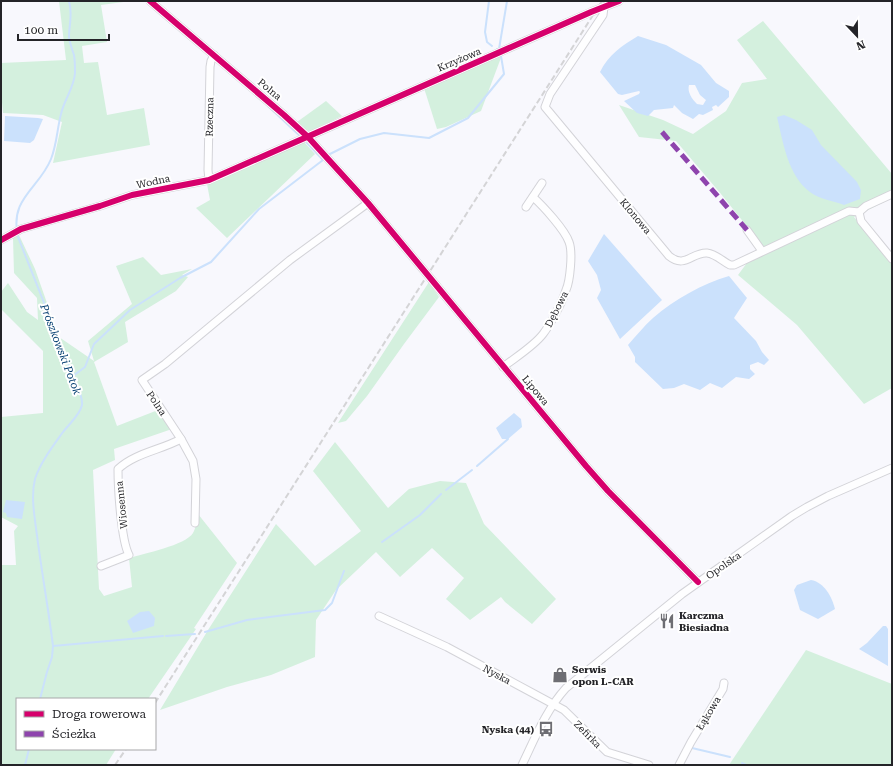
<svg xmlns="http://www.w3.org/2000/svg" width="893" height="766" font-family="'Roboto Serif',serif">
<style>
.green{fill:#d4f0de}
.water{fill:#cbe1fc;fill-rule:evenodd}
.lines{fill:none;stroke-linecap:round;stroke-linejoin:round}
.stream{stroke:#cbe1fc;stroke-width:2}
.minor-casing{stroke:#d3d3d8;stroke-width:9}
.minor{stroke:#fefeff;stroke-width:7}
.rail{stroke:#d4d4d6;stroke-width:2;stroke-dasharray:6 3;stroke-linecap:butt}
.quiet{stroke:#8e44ad;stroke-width:5;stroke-dasharray:10 5;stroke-linecap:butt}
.cycleway-casing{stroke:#fff;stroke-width:8}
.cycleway{stroke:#d6006c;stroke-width:6}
.labels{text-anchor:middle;stroke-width:4;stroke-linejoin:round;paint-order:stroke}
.street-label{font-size:10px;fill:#242428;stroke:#fff}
.poi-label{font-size:10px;font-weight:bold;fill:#242428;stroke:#fff;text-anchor:start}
.water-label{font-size:11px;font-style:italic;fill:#033d70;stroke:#fff}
</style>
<rect width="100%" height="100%" fill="#f8f8fd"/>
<g class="green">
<path d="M59,1H131L101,5L107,42L82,46L84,63L98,62L107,115L144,108L150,145L53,163L62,122L43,115L3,113L1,91V63L66,60Z"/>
<path d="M763,21L892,174V198L854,217L892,262V290L891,292L892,293V388L864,404L797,325L738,275L761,244L721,194L676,141L639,137L619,105L663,120L693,134L726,111L742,83L767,79L737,40Z"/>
<path d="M502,55L481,111L446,127L437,129L424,88Z"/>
<path d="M326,101L342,116L309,132L297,122Z"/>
<path d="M304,142L315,154L227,238L196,208L210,200L207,184Z"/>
<path d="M19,235L35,269L59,337L94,361L88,341L132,304L116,266L143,257L161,275L192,269L182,275L188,277L176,291L125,322L128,342L94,362L117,426L158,410L172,429L114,449L115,460L93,470L99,589L104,596L132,587L129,558C143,554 186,545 193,533C196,528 197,520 198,514L237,563L194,628L196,629L148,699H17V749H116L106,765H1V565H16L14,531L18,526L1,517V417L43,413V351L1,309V292L8,283L27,312L38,320L37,298L14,273L13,238Z"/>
<path d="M429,282L439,297L404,344L367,396L346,421L338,423Z"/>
<path d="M335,442L388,508L409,489L440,481L466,483L484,524L556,599L532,624L505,602L501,597L470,620L446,599L464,578L432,548L400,577L376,552L336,590L316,620L315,657L271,675L227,687L160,710L208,630L276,524L315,566L361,531L313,471Z"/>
<path d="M806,650L892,684V765H729Z"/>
</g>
<g class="water">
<path d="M638,36L666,45L701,65L716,83L729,91V97L718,107L716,105L712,107L713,110L703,115L699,114L693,119L682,113L674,105L673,108L654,110L648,116L637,113L624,101L639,94L640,92L639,91L622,95L618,94L600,72C608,55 623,45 638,36ZM689,85H695L700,95L706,100L703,105L697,104C692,99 687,92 689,85Z"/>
<path d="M784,115L796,120L812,130L821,145L857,182L861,190L860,199L844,205C834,201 819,199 810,192C788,176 783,142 777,117Z"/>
<path d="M5,116L38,118L43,119L34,140L30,143L4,141Z"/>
<path d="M604,234L662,300L620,339L597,298L601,290L597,275L588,261Z"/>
<path d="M729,276L747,298L734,318L756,341L762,352L769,360L764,365L758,362L750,365V369L755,374L749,379L736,377L722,388L710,383L700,390L684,384L674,388L663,389L635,362V357L628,345C636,336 644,326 653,318C675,299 702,284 729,276Z"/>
<path d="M514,413L521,419L522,427L508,439H502L496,428Z"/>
<path d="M6,500L25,502L22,519L7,517L6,513L3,512Z"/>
<path d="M811,580C824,582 832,597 835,609L818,619L800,610L794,590L797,585Z"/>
<path d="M149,611L155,618L154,626L133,633L127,621L140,612Z"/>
<path d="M883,626H886L888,629V666L859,649L867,643Z"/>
</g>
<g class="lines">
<g class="stream">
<path d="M489,1L485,32L487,42L492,46"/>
<path d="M497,49H499L507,1"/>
<path d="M268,106L302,138"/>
<path d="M330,154L360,139L384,133L429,138L468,118L504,74L501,56"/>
<path d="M73,376L85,367L94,344L130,310L180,278L211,262L259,209L323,160L307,143"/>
<path d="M477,466L508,439"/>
<path d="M446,490L472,470"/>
<path d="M382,542L420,515L441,494"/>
<path d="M205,632L247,620L325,610L332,603L344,571"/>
<path d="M166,636L195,634"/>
<path d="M53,646L163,636"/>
<path d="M40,699L47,672L52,657L53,646C48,606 41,568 36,528C34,513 31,495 35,479C40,463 53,446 63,432C69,424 80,415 82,405C83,396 76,384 73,376L18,237C9,198 39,189 51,159C57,144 57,129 61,114C64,100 74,88 75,73C75,68 75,60 74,55C72,49 70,44 69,37C69,24 73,15 69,1"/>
<path d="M692,748L730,757"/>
<path d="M742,763L746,765"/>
<path d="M25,765L29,749"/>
</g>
<defs>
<g id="minor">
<path d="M150,1L284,115L308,137L368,203L586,466L608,491L698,582"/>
<path d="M604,7L603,15L550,94L545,107L669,256C685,269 692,252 707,253C716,254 722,261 730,265H734L849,211L859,212"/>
<path d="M209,180L208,170L210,67L211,61L214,55"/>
<path d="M526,207L542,183"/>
<path d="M859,212L861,221L892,259"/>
<path d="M859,212L866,206L892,194"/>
<path d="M747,230L762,251"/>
<path d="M1,240L21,229L100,206L132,195L209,180L591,12L619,1"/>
<path d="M503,367C516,357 534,346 543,334C550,325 563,301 566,290C570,281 573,252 569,242C565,230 543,206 533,197"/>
<path d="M195,523L196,479L193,461L181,439L142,380L165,364L290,260L368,203"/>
<path d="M101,566L129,555C121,540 118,487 118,469C135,453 161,450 181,439"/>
<path d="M379,616L447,647L553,704L564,710L607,752L649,765"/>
<path d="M522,765C535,738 546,710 566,688L682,594L792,516L807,507L828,496L892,468"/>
<path d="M679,765L691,742L723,689L724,683"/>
</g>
</defs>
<use href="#minor" class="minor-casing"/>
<use href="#minor" class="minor"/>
<g class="rail">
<path d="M155,703L602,1"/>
<path d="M115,765L126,749"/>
</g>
<path class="quiet" d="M662,132L747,230"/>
<defs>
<g id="cycleway">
<path d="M150,1L284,115L308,137L368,203L586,466L608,491L698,582"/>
<path d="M1,240L21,229L100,206L132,195L209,180L591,12L619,1"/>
</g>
</defs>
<use href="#cycleway" class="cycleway-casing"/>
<use href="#cycleway" class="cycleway"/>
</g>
<defs>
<symbol id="restaurant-bare" viewBox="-9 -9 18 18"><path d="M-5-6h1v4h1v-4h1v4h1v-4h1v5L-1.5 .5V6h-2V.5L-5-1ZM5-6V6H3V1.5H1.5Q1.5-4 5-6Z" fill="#6e6e73" stroke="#fff" stroke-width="2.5" paint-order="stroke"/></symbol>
<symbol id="shop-bare" viewBox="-9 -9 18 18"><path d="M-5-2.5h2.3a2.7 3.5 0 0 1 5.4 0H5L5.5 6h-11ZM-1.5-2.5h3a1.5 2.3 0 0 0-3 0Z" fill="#6e6e73" stroke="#fff" stroke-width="2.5" paint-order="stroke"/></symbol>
<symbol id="bus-bare" viewBox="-9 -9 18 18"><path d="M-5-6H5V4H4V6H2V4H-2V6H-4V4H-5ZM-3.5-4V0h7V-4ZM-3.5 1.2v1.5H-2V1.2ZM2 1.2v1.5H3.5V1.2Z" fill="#6e6e73" stroke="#fff" stroke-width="2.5" paint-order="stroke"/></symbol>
</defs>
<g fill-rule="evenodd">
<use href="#restaurant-bare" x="656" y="610" width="22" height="22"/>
<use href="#shop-bare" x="549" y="664" width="22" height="22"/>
<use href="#bus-bare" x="535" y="718" width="22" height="22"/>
</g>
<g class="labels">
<g class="street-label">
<text transform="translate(459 59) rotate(-23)" y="4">Krzyżowa</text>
<text transform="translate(270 89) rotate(40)" y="4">Polna</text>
<text transform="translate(209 117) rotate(-89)" y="4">Rzeczna</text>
<text transform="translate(153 181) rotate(-12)" y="4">Wodna</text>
<text transform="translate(636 216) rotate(50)" y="4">Klonowa</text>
<text transform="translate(556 309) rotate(-63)" y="4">Dębowa</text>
<text transform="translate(536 390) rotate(50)" y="4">Lipowa</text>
<text transform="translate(157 403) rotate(56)" y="4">Polna</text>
<text transform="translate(121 505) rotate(-96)" y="4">Wiosenna</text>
<text transform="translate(723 565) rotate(-35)" y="4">Opolska</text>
<text transform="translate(497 674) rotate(28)" y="4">Nyska</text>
<text transform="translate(708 713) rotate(-59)" y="4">Łąkowa</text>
<text transform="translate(588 734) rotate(45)" y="4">Zefirka</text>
</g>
<g class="poi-label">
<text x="679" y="619">Karczma<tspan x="679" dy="12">Biesiadna</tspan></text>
<text x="572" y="673">Serwis<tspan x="572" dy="12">opon L-CAR</tspan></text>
<text x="534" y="733" text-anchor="end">Nyska (44)</text>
</g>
<g class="water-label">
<text transform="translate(61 349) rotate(69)" y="4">Prószkowski Potok</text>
</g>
</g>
<rect width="893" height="766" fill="none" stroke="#242428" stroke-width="4"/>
<rect x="16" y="698" width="140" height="52" fill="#ffffff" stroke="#a7a7a9"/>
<rect x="24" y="711" width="20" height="6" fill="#d6006c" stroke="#a7a7a9"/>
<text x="52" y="718" font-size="12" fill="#242428">Droga rowerowa</text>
<rect x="24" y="731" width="20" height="6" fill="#8e44ad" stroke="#a7a7a9"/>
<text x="52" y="738" font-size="12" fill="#242428">Ścieżka</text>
<g transform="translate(857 36) rotate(158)" stroke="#ffffff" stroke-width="3" paint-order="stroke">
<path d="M0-3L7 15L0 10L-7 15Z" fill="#242428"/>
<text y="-6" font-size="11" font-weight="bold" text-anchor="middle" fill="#242428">N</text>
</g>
<path d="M18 34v6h91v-6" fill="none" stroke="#242428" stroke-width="2"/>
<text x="24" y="34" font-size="12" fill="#242428" stroke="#ffffff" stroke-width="3" paint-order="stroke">100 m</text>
</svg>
